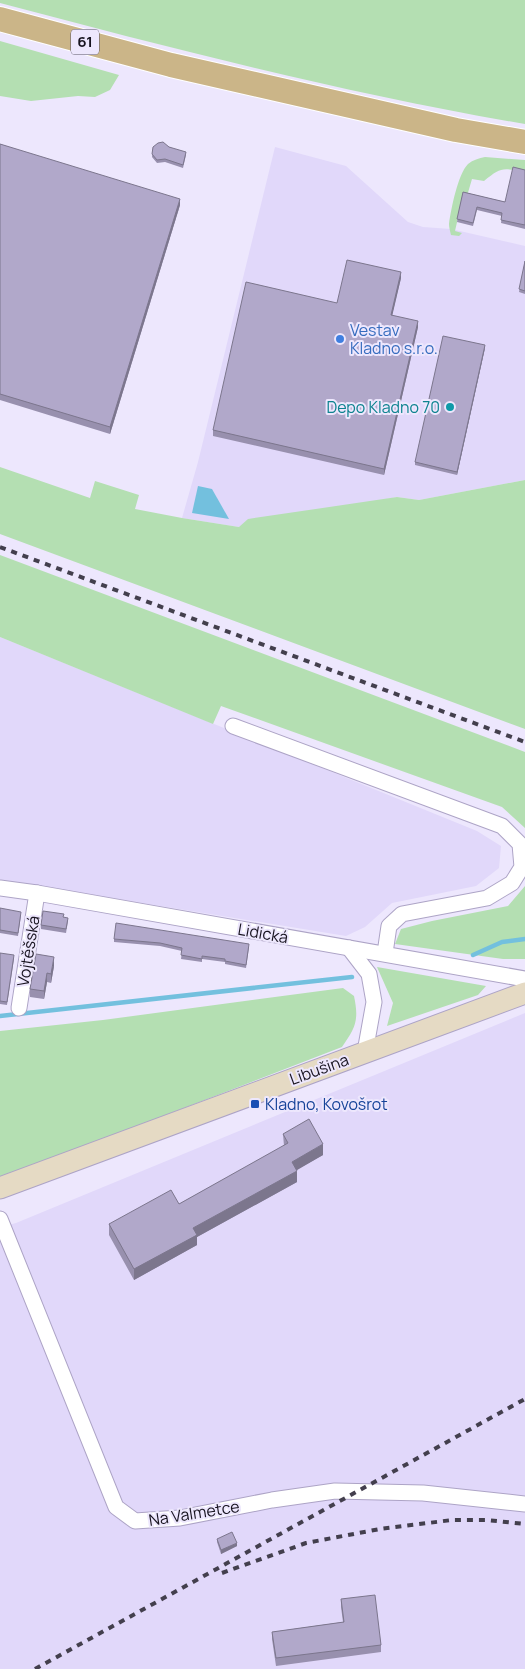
<svg xmlns="http://www.w3.org/2000/svg" width="525" height="1669" font-family="Manrope,sans-serif">
<style>
.built{fill:#e1d8fa}
.green{fill:#b4dfb2}
.water{fill:#73c0de}
.lines{fill:none;stroke-linecap:round;stroke-linejoin:round}
.stream{stroke:#73c0de;stroke-width:4.5}
.minor-casing{stroke:#ada4c6;stroke-width:17}
.secondary-casing{stroke:#ada4c6;stroke-width:23}
.primary-casing{stroke:#fff;stroke-width:26}
.minor{stroke:#fff;stroke-width:15}
.secondary{stroke:#e5dac4;stroke-width:21}
.primary{stroke:#cbb588;stroke-width:24}
.rail{stroke:#433f4d;stroke-width:4;stroke-dasharray:6 6;stroke-linecap:butt}
.wall{fill:#9890ae}
.shaded-wall{fill:#7c768d}
.building{fill:#b1a8ca;stroke:#7c768d}
.shop-dot{fill:#3f7fe0;stroke:#ede7fd;stroke-width:2}
.culture-dot{fill:#0f9aa8;stroke:#ede7fd;stroke-width:2}
.transit-dot{fill:#1a4fb4;stroke:#ede7fd;stroke-width:2}
.labels{text-anchor:middle;stroke-width:4;stroke-linejoin:round;paint-order:stroke}
.shield{fill:#ede7fd;stroke:#575362;stroke-width:1}
.shield-label{font-size:15px;font-weight:bold;fill:#17131f}
.shop-label{font-size:16px;fill:#366cbe;stroke:#ede7fd;text-anchor:start}
.culture-label{font-size:16px;fill:#0d838f;stroke:#ede7fd;text-anchor:end}
.street-label{font-size:16px;fill:#17131f;stroke:#ede7fd}
.transit-label{font-size:16px;fill:#164399;stroke:#ede7fd;text-anchor:start}
</style>
<rect width="100%" height="100%" fill="#ede7fd"/>
<g class="built">
<path d="M275,147L346,166L408,222L423,227L451,229L525,246V480L419,500L397,497L239,527L182,518L198,462Z"/>
<path d="M0,637L477,831L501,846L499,868L476,886L392,903L365,927L346,936L0,880Z"/>
<path d="M525,1013V1669H0V1227L16,1223Z"/>
</g>
<g class="green">
<path d="M0,0H525V124C348,94 174,49 0,3Z"/>
<path d="M0,41L119,75L110,90L95,97L78,96L31,101L0,96Z"/>
<path d="M485,157L525,160V173C503,167 501,167 484,181L472,179L467,196H463L455,231L462,233L459,236L451,235C450,231 449,227 449,224C451,209 458,174 468,164C473,160 479,158 485,157Z"/>
<path d="M0,467L90,498L95,481L139,495L135,509L182,518L239,527L248,519L397,497L419,500L525,480V729L0,534Z"/>
<path d="M0,555L525,752V828L502,807L221,706L213,724L0,637Z"/>
<path d="M525,886V959H503L395,944L401,929L432,921L508,906Z"/>
<path d="M377,967L486,986L478,995L387,1026L393,1003Z"/>
<path d="M343,988L354,996C359,1020 356,1027 342,1047L0,1179V1031L103,1020Z"/>
</g>
<path class="water" d="M198,486L212,489L229,519L192,513Z"/>
<g class="lines">
<g class="stream">
<path d="M473,955L502,942L525,939"/>
<path d="M0,1016L352,977"/>
</g>
<defs>
<g id="minor">
<path d="M233,726L502,826L520,844L522,867L512,883L487,898L402,914L389,926L385,953"/>
<path d="M0,888L37,893L525,979"/>
<path d="M349,948L369,974L374,1002L365,1052"/>
<path d="M19,1008L37,893"/>
<path d="M0,1219L116,1507L135,1521L180,1518L272,1500L335,1491L423,1493L525,1504"/>
</g>
<path id="secondary" d="M0,1188L525,993"/>
<path id="primary" d="M0,19L171,65L456,130L525,142"/>
</defs>
<use href="#minor" class="minor-casing"/>
<use href="#secondary" class="secondary-casing"/>
<use href="#primary" class="primary-casing"/>
<use href="#minor" class="minor"/>
<use href="#secondary" class="secondary"/>
<use href="#primary" class="primary"/>
<g class="rail">
<path d="M0,547L525,742"/>
<path d="M222,1573L306,1543L380,1529L452,1520H487L525,1524"/>
<path d="M35,1669L525,1399"/>
</g>
</g>
<g class="wall">
<path d="M0,144L180,205L110,434L0,400Z"/>
<path d="M153,147H169L186,155L183,168L165,162L157,163L152,157Z"/>
<path d="M525,170V229L501,223L502,216L477,210L473,226L457,222L463,192L505,202Z"/>
<path d="M525,261V294L519,292Z"/>
<path d="M401,278L392,315L418,327L384,475L213,436V430L337,303Z"/>
<path d="M485,348L457,475L415,465V462Z"/>
<path d="M0,908L21,915L18,936L0,933Z"/>
<path d="M63,917L68,921L66,933L41,929V925Z"/>
<path d="M114,939L249,947L246,968L225,964V962L202,959V962L181,959L182,951L160,946L114,942Z"/>
<path d="M0,953L14,959L7,1005L0,1004Z"/>
<path d="M54,966L51,983L47,982L44,999L30,997V989Z"/>
<path d="M283,1134L323,1155L296,1170L297,1182L197,1237V1245L134,1280L109,1235V1224L179,1204L284,1146Z"/>
<path d="M217,1539L237,1546L221,1554L217,1542Z"/>
<path d="M341,1599L381,1645V1652L276,1666L272,1639V1632L343,1622L341,1607Z"/>
</g>
<g class="shaded-wall">
<path d="M180,199V205L110,434V427Z"/>
<path d="M401,272V278L391,321V315Z"/>
<path d="M418,321V327L384,475V469Z"/>
<path d="M485,345V348L457,475V472Z"/>
<path d="M54,957V966L51,983V974Z"/>
<path d="M47,973V982L44,999V991Z"/>
<path d="M323,1144V1155L292,1173V1162Z"/>
<path d="M297,1171V1182L197,1237V1245L134,1280V1269L193,1228Z"/>
<path d="M237,1543V1546L221,1554V1550Z"/>
</g>
<g class="building">
<path d="M163,142L169,147L186,152L183,165L165,159L157,160L152,154L153,147L158,143Z"/>
<path d="M0,144L180,199L110,427L0,394Z"/>
<path d="M513,167L525,170V225L501,220L502,213L477,207L473,223L457,219L463,192L505,202Z"/>
<path d="M347,260L401,272L391,315L418,321L384,469L213,430L246,282L337,303Z"/>
<path d="M525,261V291L519,289Z"/>
<path d="M443,336L485,345L457,472L415,462Z"/>
<path d="M0,908L21,912L18,933L0,930Z"/>
<path d="M43,911L64,914L63,917L68,918L66,929L41,925Z"/>
<path d="M116,923L249,944L246,965L225,961V959L202,956V959L181,955L182,948L160,943L114,939Z"/>
<path d="M0,953L14,955L7,1002L0,1001Z"/>
<path d="M36,954L54,957L51,974L47,973L44,991L30,989Z"/>
<path d="M309,1119L323,1144L292,1162L297,1171L193,1228L197,1235L134,1269L109,1224L171,1190L179,1204L288,1143L283,1134Z"/>
<path d="M232,1532L237,1543L221,1550L217,1539Z"/>
<path d="M375,1595L381,1645L276,1658L272,1632L344,1622L341,1599Z"/>
</g>
<circle class="shop-dot" cx="340" cy="339" r="5"/>
<circle class="culture-dot" cx="450" cy="407" r="5"/>
<rect class="transit-dot" x="250" y="1099" width="10" height="10" rx="2.5"/>
<g class="labels">
<rect class="shield" x="71" y="29.5" width="28" height="25" rx="4"/>
<g class="shield-label">
<text x="85" y="47">61</text>
</g>
<g class="shop-label">
<text x="350" y="336">Vestav<tspan x="350" dy="18">Kladno s.r.o.</tspan></text>
</g>
<g class="culture-label">
<text x="440" y="413">Depo Kladno 70</text>
</g>
<g class="street-label">
<text transform="translate(263 933) rotate(10)" y="6">Lidická</text>
<text transform="translate(28 951) rotate(-81)" y="6">Vojtěšská</text>
<text transform="translate(319 1069) rotate(-20)" y="6">Libušina</text>
<text transform="translate(194 1513) rotate(-9)" y="6">Na Valmetce</text>
</g>
<g class="transit-label">
<text x="265" y="1110">Kladno, Kovošrot</text>
</g>
</g>
</svg>
